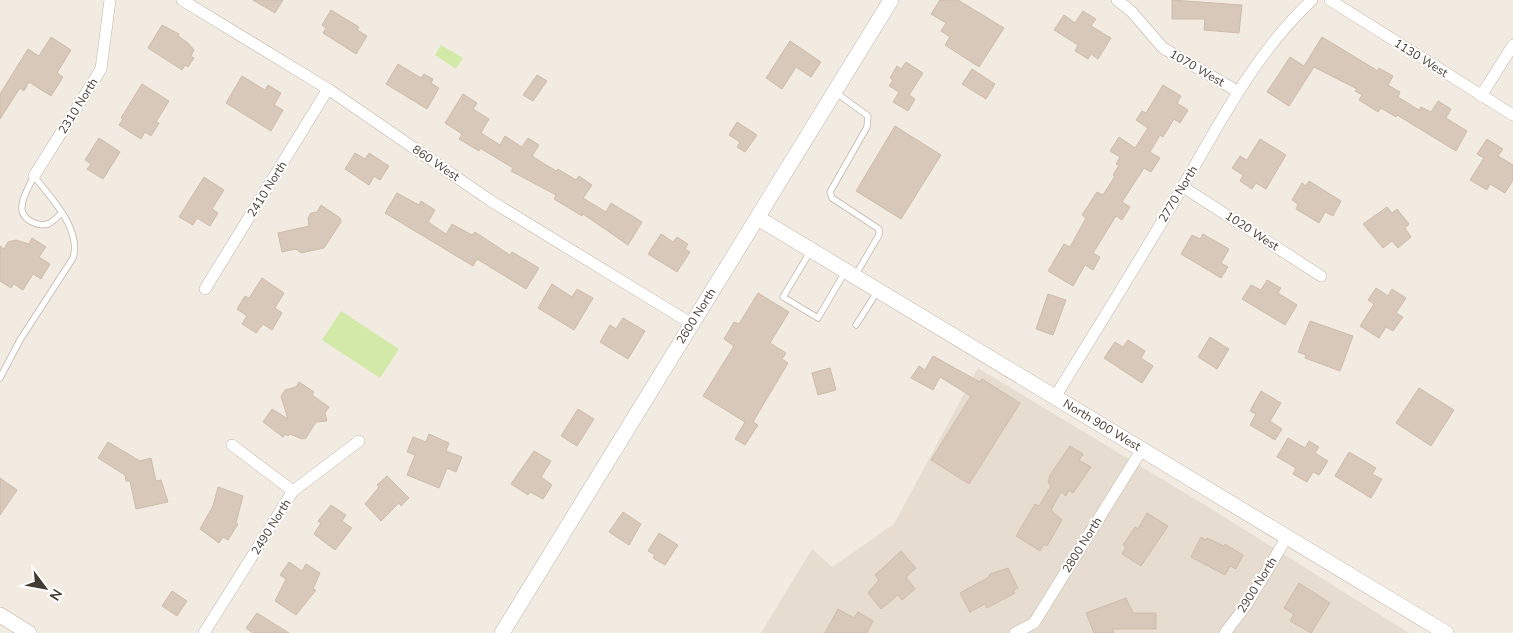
<svg xmlns="http://www.w3.org/2000/svg" width="1513" height="633" font-family="'Nunito Sans',sans-serif">
<style>
.residential{fill:#e6ddd0}
.green{fill:#d3e9a8}
.building{fill:#d7c8ba;stroke:#cfbcaa}
.lines{fill:none;stroke-linecap:round;stroke-linejoin:round}
.service-casing{stroke:#c0b5a8;stroke-width:7}
.minor-casing{stroke:#c0b5a8;stroke-width:12}
.tertiary-casing{stroke:#c0b5a8;stroke-width:16}
.service{stroke:#fff;stroke-width:5.5}
.minor{stroke:#fff;stroke-width:11}
.tertiary{stroke:#fff;stroke-width:15}
.labels{text-anchor:middle;stroke-width:4;stroke-linejoin:round;paint-order:stroke}
.street-label{font-size:12px;fill:#443b32;stroke:#fff}
</style>
<rect width="100%" height="100%" fill="#f2ebe2"/>
<path class="residential" d="M978,368L1213,510L1409,633H761L812,549L832,567L894,524Z"/>
<g class="green">
<path d="M441,45L463,58L456,69L435,55Z"/>
<path d="M341,311L399,349L380,378L322,340Z"/>
</g>
<g class="building">
<path d="M253,0H283L275,13Z"/>
<path d="M940,0H958L1004,28L979,67L945,45L950,37L941,31L946,23L931,14Z"/>
<path d="M1172,0L1242,5L1239,33L1204,30L1205,19H1172Z"/>
<path d="M331,10L359,27L357,30L367,36L356,54L323,33L326,28L322,25Z"/>
<path d="M1083,11L1096,19L1091,26L1111,38L1098,59L1091,54L1088,59L1075,51L1078,45L1054,30L1064,15L1075,23Z"/>
<path d="M162,25L179,34L178,36L188,43L194,50L191,56L194,58L188,67L185,65L182,70L148,48Z"/>
<path d="M51,37L71,50L57,73L63,77L51,96L29,82L24,91L20,88L0,119V94L28,49L39,56Z"/>
<path d="M1322,37L1378,71L1379,68L1393,76L1388,85L1400,92L1398,97L1419,110L1421,107L1431,112L1438,101L1451,109L1446,118L1467,131L1456,151L1397,115L1396,117L1381,108L1378,112L1359,100L1362,95L1355,91L1357,89L1314,67L1289,106L1267,92L1290,57L1304,66Z"/>
<path d="M790,41L821,62L811,77L796,67L782,89L766,78Z"/>
<path d="M906,62L923,73L909,95L915,99L908,111L893,102L899,92L889,86L893,80L890,78L897,66L901,69Z"/>
<path d="M398,64L421,78L424,74L433,79L431,83L439,88L427,109L386,84Z"/>
<path d="M972,69L995,84L986,99L962,84Z"/>
<path d="M537,75L547,81L533,101L523,95Z"/>
<path d="M242,76L265,90L268,85L281,93L274,105L283,110L271,131L226,103Z"/>
<path d="M142,84L169,101L156,122L159,123L151,136L145,132L141,139L119,125L123,119L121,118Z"/>
<path d="M1163,85L1181,96L1177,103L1188,110L1180,123L1174,119L1163,137L1160,135L1150,152L1160,158L1151,172L1144,168L1122,202L1130,207L1122,220L1116,216L1093,253L1100,257L1093,270L1085,265L1073,286L1048,271L1064,244L1070,247L1086,218L1082,215L1097,192L1103,195L1115,176L1113,175L1119,165L1116,164L1120,157L1110,151L1119,137L1135,148L1148,128L1136,120L1142,111L1146,113Z"/>
<path d="M463,94L477,103L473,109L489,119L481,133L500,145L505,136L522,147L528,138L539,145L532,156L556,171L558,169L576,180L579,176L592,185L583,198L606,212L611,203L642,222L628,245L583,214L582,216L554,199L556,195L511,171L513,168L480,148L479,151L459,139L462,134L445,123Z"/>
<path d="M737,122L757,135L745,152L737,147L740,142L729,135Z"/>
<path d="M895,126L941,155L901,219L856,191Z"/>
<path d="M99,138L120,152L103,179L87,169L91,164L85,160Z"/>
<path d="M1260,139L1286,155L1266,189L1256,183L1252,189L1240,181L1243,175L1232,168L1240,156L1247,160Z"/>
<path d="M1487,139L1503,149L1498,156L1513,165V180L1505,193L1490,184L1487,190L1470,180L1484,158L1477,154Z"/>
<path d="M355,153L365,159L369,153L389,166L380,180L374,176L369,185L345,169Z"/>
<path d="M204,177L224,190L212,209L218,213L210,226L197,218L193,225L179,217Z"/>
<path d="M1309,181L1341,201L1333,216L1325,212L1319,223L1296,209L1298,204L1292,200L1302,183L1306,186Z"/>
<path d="M397,193L419,205L421,201L435,210L428,222L446,234L452,224L472,235L475,232L510,255L512,252L539,268L526,289L477,259L473,266L385,213Z"/>
<path d="M321,205L340,218L341,222L324,248L301,253L296,249L282,252L278,233L309,226L308,218L311,213L317,212Z"/>
<path d="M1387,207L1392,213L1397,209L1409,224L1405,228L1411,237L1398,248L1392,241L1383,248L1363,224Z"/>
<path d="M661,234L673,242L677,237L688,244L685,249L690,252L677,272L648,254Z"/>
<path d="M1203,234L1229,249L1221,263L1228,267L1221,278L1181,254L1192,235L1200,239Z"/>
<path d="M32,238L46,247L39,257L50,264L41,279L33,274L23,290L14,284L11,288L0,281V246L4,249L8,242L16,240L29,244Z"/>
<path d="M262,278L284,293L275,308L282,313L272,330L263,324L256,333L242,324L247,316L237,309L245,296L249,298Z"/>
<path d="M1267,280L1281,288L1278,293L1297,305L1285,325L1242,299L1251,285L1261,290Z"/>
<path d="M552,284L572,297L577,289L593,298L574,330L538,308Z"/>
<path d="M1376,288L1388,296L1392,289L1406,298L1396,313L1403,317L1393,331L1386,327L1379,338L1360,326L1374,304L1368,300Z"/>
<path d="M758,293L789,312L770,343L786,353L782,359L788,363L753,422L758,425L745,445L735,439L745,422L703,396L734,346L724,339L734,322L739,324Z"/>
<path d="M1048,294L1066,300L1053,335L1036,329Z"/>
<path d="M623,318L645,331L628,359L600,342L610,325L616,329Z"/>
<path d="M1310,321L1353,336L1340,371L1305,358L1306,355L1298,352Z"/>
<path d="M1210,337L1229,349L1217,369L1198,357Z"/>
<path d="M1128,340L1145,351L1141,358L1153,366L1142,383L1104,358L1115,342L1123,347Z"/>
<path d="M933,356L980,382L982,379L1020,403L969,484L931,460L971,396L940,377L933,390L911,378L919,366L925,370Z"/>
<path d="M830,368L836,390L818,395L812,373Z"/>
<path d="M299,382L314,392L312,395L329,407L325,413L327,421L316,422L306,438L302,439L290,434L288,436L285,434L283,437L263,422L272,409L288,419L281,396L285,390L296,387Z"/>
<path d="M1419,388L1454,410L1431,446L1396,423Z"/>
<path d="M1261,391L1281,403L1270,421L1282,429L1275,440L1250,425L1256,414L1250,411Z"/>
<path d="M578,409L594,419L577,446L561,436Z"/>
<path d="M429,434L449,443L446,451L462,457L456,472L447,468L439,488L407,475L415,455L407,452L413,437L426,442Z"/>
<path d="M1288,438L1305,448L1309,441L1319,447L1315,453L1328,461L1319,475L1313,472L1307,482L1293,474L1296,468L1277,457Z"/>
<path d="M108,442L140,461L151,458L156,481L161,480L168,502L136,509L130,481H126L125,475L98,458Z"/>
<path d="M1070,446L1083,454L1079,460L1091,467L1073,493L1069,490L1066,496L1061,492L1051,510L1062,520L1047,546L1044,544L1040,551L1016,536L1035,504L1039,506L1051,486L1048,482L1050,475Z"/>
<path d="M534,451L551,461L541,477L552,485L543,499L530,492L528,495L511,484Z"/>
<path d="M1349,452L1376,468L1372,474L1382,479L1371,498L1335,476Z"/>
<path d="M387,476L409,498L401,506L399,503L381,521L365,504L379,487L377,485Z"/>
<path d="M0,478L17,490L0,515Z"/>
<path d="M218,487L243,496L236,523L238,524L228,540L223,537L219,543L200,529L213,506Z"/>
<path d="M331,505L346,515L342,521L352,528L335,550L314,534L321,523L318,521Z"/>
<path d="M623,512L641,524L629,545L609,532Z"/>
<path d="M1147,513L1168,526L1141,566L1122,554L1126,547L1123,545L1135,527L1138,529Z"/>
<path d="M659,533L678,545L665,565L653,558L655,555L648,551Z"/>
<path d="M1201,537L1206,540L1207,538L1224,546L1225,544L1243,555L1236,569L1230,566L1225,575L1191,557Z"/>
<path d="M901,551L916,568L906,577L915,589L902,600L898,595L881,609L868,593L879,580L875,575Z"/>
<path d="M289,562L302,571L306,564L320,573L313,589L316,590L296,615L275,601L286,579L280,575Z"/>
<path d="M1008,568L1018,588L1014,590L1015,593L987,608L985,604L970,612L960,593L989,577L990,574Z"/>
<path d="M1299,583L1330,603L1311,633L1290,621L1294,614L1284,608Z"/>
<path d="M172,591L187,601L177,616L162,606Z"/>
<path d="M1126,598L1133,613H1156V629H1112L1114,633H1094L1086,613Z"/>
<path d="M838,609L854,618L858,612L873,621L867,633H825Z"/>
<path d="M257,613L289,633H253L246,628Z"/>
</g>
<g class="lines">
<defs>
<g id="service">
<path d="M835,92L868,116L867,127L830,192L832,198L879,229V235L855,276"/>
<path d="M34,176C30,185 22,197 22,206C20,219 37,227 48,224C53,222 57,217 61,214"/>
<path d="M810,252L783,297L818,318L845,272"/>
<path d="M856,325L877,292"/>
<path d="M0,378L20,340L73,258C82,229 50,197 34,176"/>
</g>
<g id="minor">
<path d="M182,0L328,89L491,201L692,324"/>
<path d="M1117,0L1132,12L1163,48L1237,91"/>
<path d="M1330,0L1513,115"/>
<path d="M1481,96L1513,45"/>
<path d="M34,176L101,69L110,0"/>
<path d="M1183,187L1321,276"/>
<path d="M205,289L328,89"/>
<path d="M1055,397C1098,327 1142,257 1183,186C1221,121 1256,52 1312,0"/>
<path d="M232,445L293,491"/>
<path d="M204,633L293,491L359,441"/>
<path d="M1015,633L1034,623L1142,449"/>
<path d="M1225,633L1247,604L1287,537"/>
</g>
<g id="tertiary">
<path d="M758,218L1446,633"/>
<path d="M0,615L29,633"/>
<path d="M502,633L891,0"/>
</g>
</defs>
<use href="#service" class="service-casing"/>
<use href="#minor" class="minor-casing"/>
<use href="#tertiary" class="tertiary-casing"/>
<use href="#service" class="service"/>
<use href="#minor" class="minor"/>
<use href="#tertiary" class="tertiary"/>
</g>
<g class="labels">
<g class="street-label">
<text transform="translate(1421 58) rotate(32)" y="4">1130 West</text>
<text transform="translate(1197 68) rotate(30)" y="4">1070 West</text>
<text transform="translate(78 106) rotate(-58)" y="4">2310 North</text>
<text transform="translate(436 163) rotate(34)" y="4">860 West</text>
<text transform="translate(267 189) rotate(-58)" y="4">2410 North</text>
<text transform="translate(1178 194) rotate(-59)" y="4">2770 North</text>
<text transform="translate(1252 231) rotate(33)" y="4">1020 West</text>
<text transform="translate(696 316) rotate(-58)" y="4">2600 North</text>
<text transform="translate(1102 425) rotate(31)" y="4">North 900 West</text>
<text transform="translate(271 527) rotate(-58)" y="4">2490 North</text>
<text transform="translate(1082 545) rotate(-58)" y="4">2800 North</text>
<text transform="translate(1257 585) rotate(-58)" y="4">2900 North</text>
</g>
</g>
<g transform="translate(45 588) rotate(122)" stroke="#ffffff" stroke-width="4" paint-order="stroke">
<path d="M0-4L9 19L0 12L-9 19Z" fill="#443b32"/>
<text y="-8" font-size="14" font-weight="bold" text-anchor="middle" fill="#443b32">N</text>
</g>
</svg>
